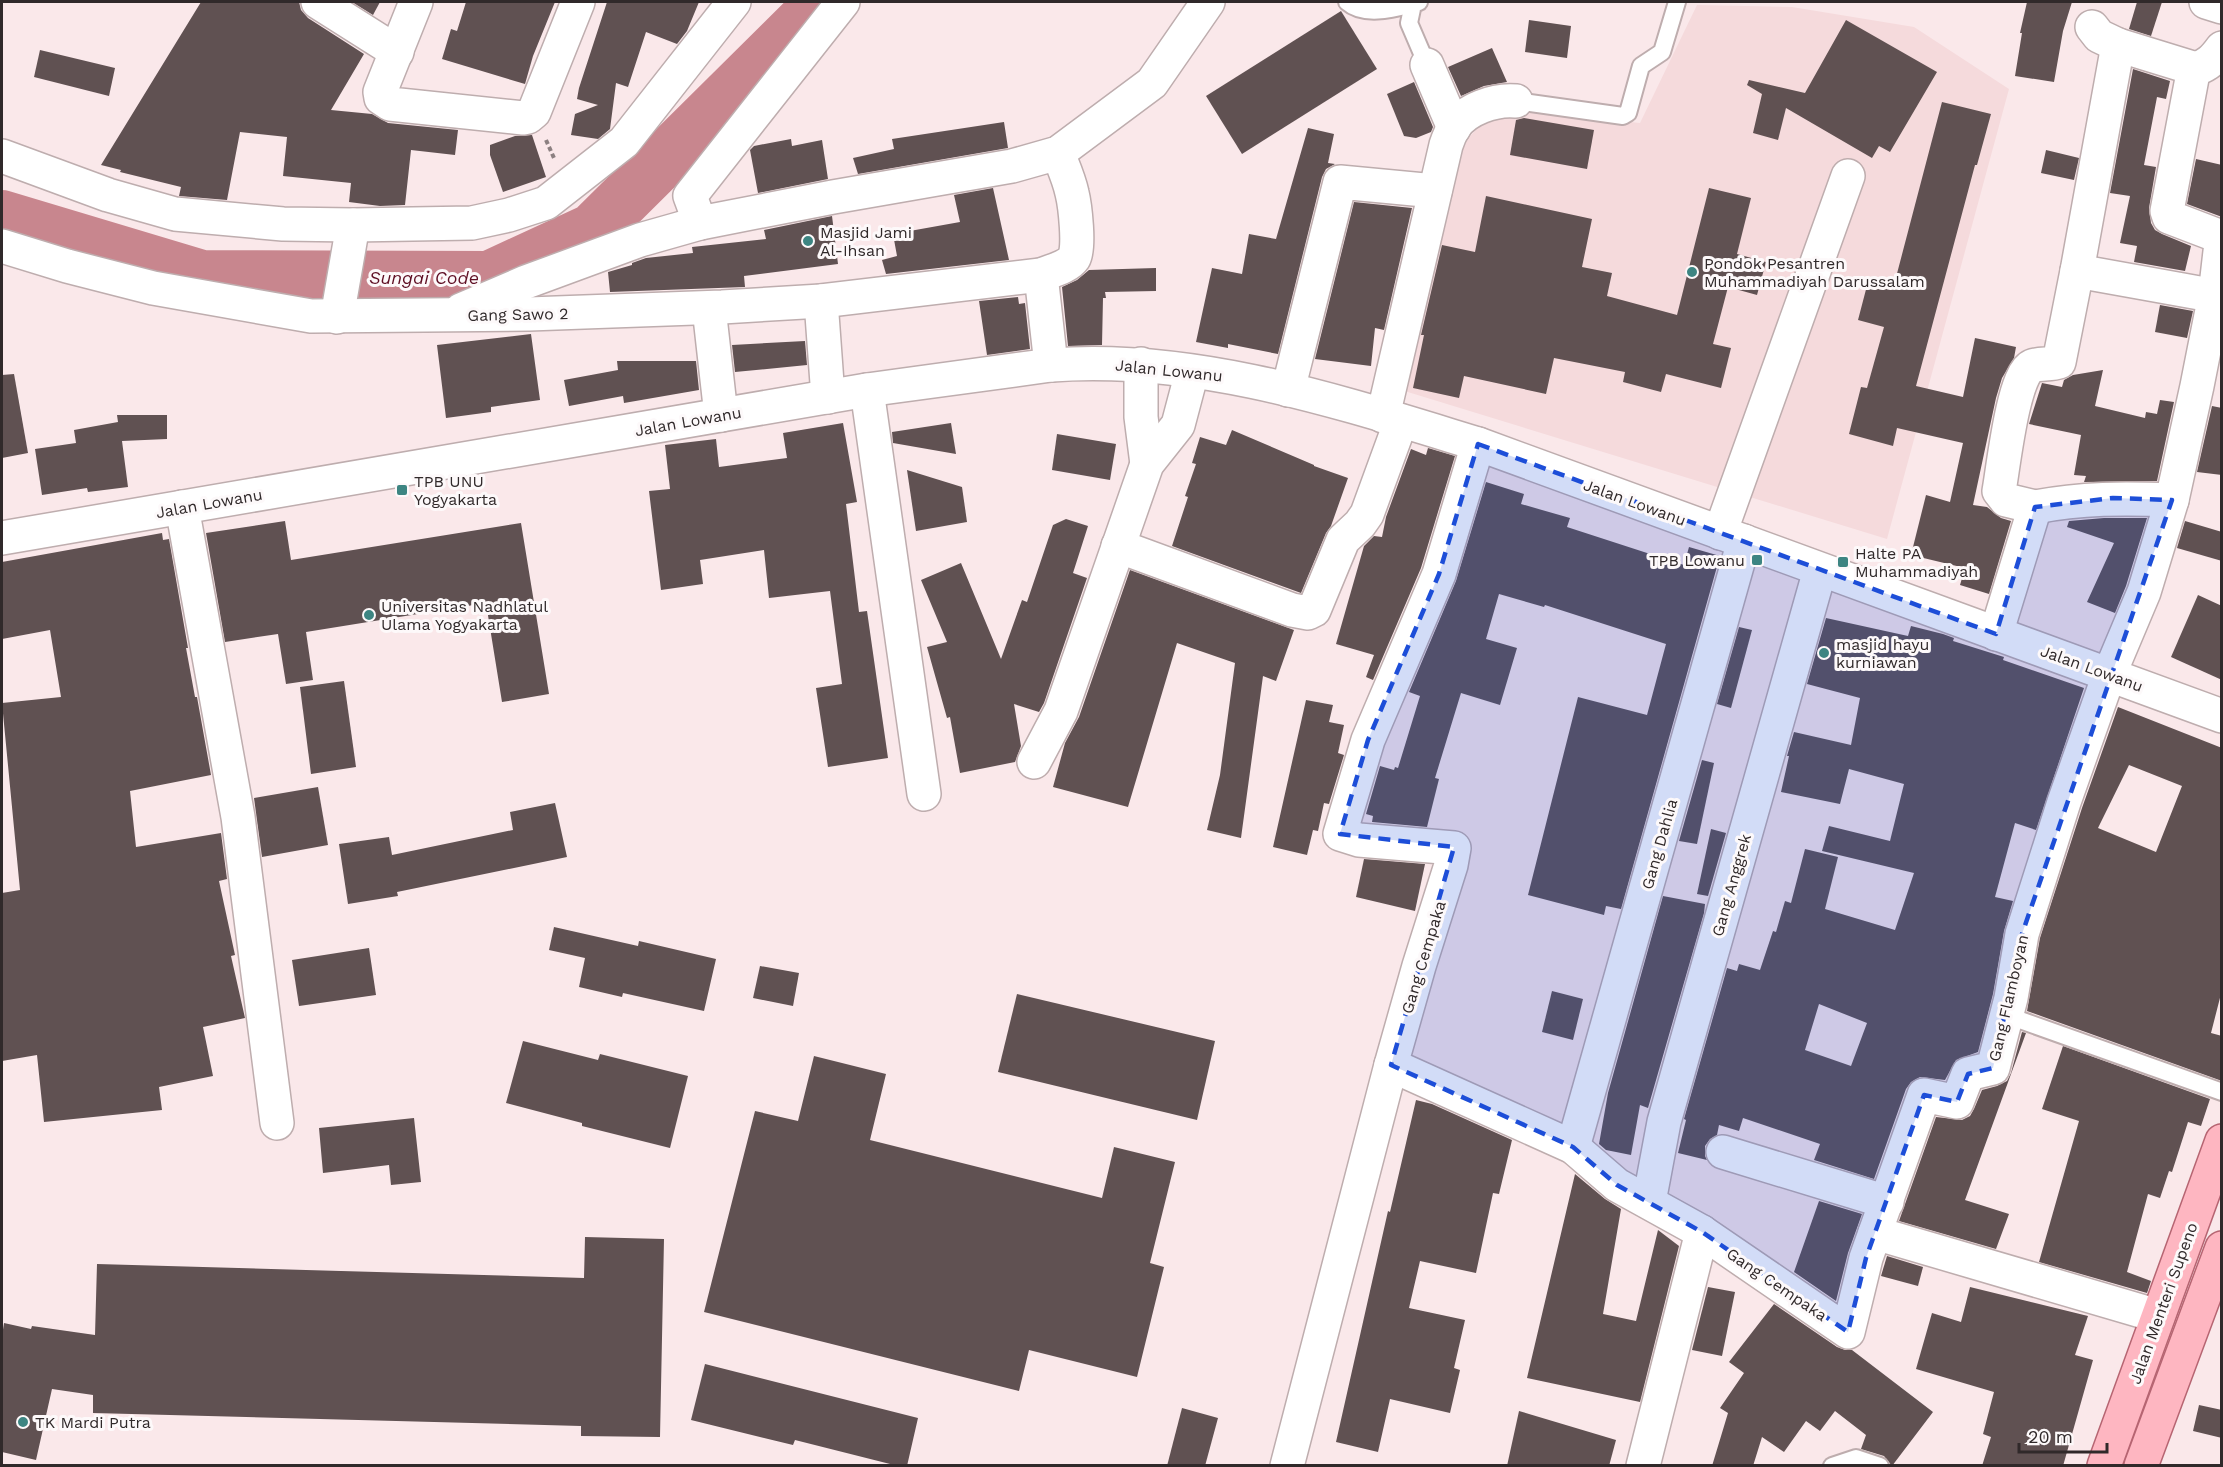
<svg xmlns="http://www.w3.org/2000/svg" width="2223" height="1467" font-family="'Work Sans',sans-serif">
<style>
.built{fill:#f5dadc}
.lines{fill:none;stroke-linecap:round;stroke-linejoin:round}
.river{stroke:#c8868e;stroke-width:54}
.building{fill:#605152;fill-rule:evenodd}
.service-casing{stroke:#beadae;stroke-width:20}
.minor-casing{stroke:#beadae;stroke-width:36}
.secondary-casing{stroke:#beadae;stroke-width:36}
.primary-casing{stroke:#b66572;stroke-width:36}
.path{stroke:#8c8081;stroke-width:4;stroke-dasharray:4.5 3;stroke-linecap:butt}
.service{stroke:#fff;stroke-width:16}
.minor{stroke:#fff;stroke-width:33}
.secondary{stroke:#fff;stroke-width:33}
.primary{stroke:#feb6c1;stroke-width:33}
.marked{fill:#1d4ed8;fill-opacity:0.2;stroke:#1d4ed8;stroke-width:4.5;stroke-dasharray:12 8;stroke-linejoin:round}
.poi-dot{fill:#3d8582;stroke:#fdf9fa;stroke-width:2}
.labels{text-anchor:middle;stroke-width:6;stroke-linejoin:round;paint-order:stroke}
.poi-label{font-size:16px;fill:#30292a;stroke:#fdf9fa;text-anchor:start}
.street-label{font-size:16px;fill:#30292a;stroke:#fdf9fa}
.water-label{font-size:18px;font-style:italic;fill:#5e0e23;stroke:#fdf9fa}
</style>
<rect width="100%" height="100%" fill="#fae8ea"/>
<path class="built" d="M1697,5L1792,7L1914,27L2009,89L1887,539L1398,389L1453,155L1496,108L1640,123Z"/>
<g class="lines">
<path class="river" d="M2,217L202,277L489,278L593,230L823,2"/>
</g>
<g class="building">
<path d="M201,2H299L301,10L308,18L364,54L331,110L372,114L388,123L458,130L455,155L411,150L405,205L380,206L349,202L351,183L283,176L287,137L240,132L227,200L179,196L181,187L120,172L121,170L101,165Z"/>
<path d="M352,2H380L373,15Z"/>
<path d="M466,2H555L533,56L525,84L442,59L451,29L457,31Z"/>
<path d="M607,2H699L687,31L677,44L646,32L628,87L616,83L610,129L598,139L571,135L575,114L598,105L577,99L579,88Z"/>
<path d="M2027,2H2072L2063,31L2054,82L2015,76L2022,33H2020Z"/>
<path d="M2137,2H2162L2151,36L2129,29Z"/>
<path d="M1341,11L1377,69L1242,154L1206,96Z"/>
<path d="M1529,20L1571,26L1567,58L1525,52Z"/>
<path d="M1846,20L1937,72L1890,152L1879,146L1872,158L1786,108L1778,140L1753,133L1762,94L1747,85L1749,80L1805,93Z"/>
<path d="M1492,48L1507,82L1484,86L1461,96L1448,67Z"/>
<path d="M40,50L115,68L109,96L34,77Z"/>
<path d="M2133,69L2170,81L2166,99L2157,97L2144,165L2156,167L2149,208L2151,223L2155,230L2162,234L2191,246L2185,271L2134,262L2137,246L2120,243L2130,196L2110,193Z"/>
<path d="M1414,82L1433,127L1431,132L1416,138L1404,136L1387,94Z"/>
<path d="M1942,102L1991,114L1977,165H1975L1916,386L1963,397L1975,338L2016,347L2014,358L2002,378L1996,398L1973,505L1987,507L2001,518L2011,521L1989,594L1960,585L1965,568L1911,555L1926,495L1950,502L1963,443L1897,428L1893,446L1849,434L1861,387L1867,388L1884,327L1858,320L1869,278L1894,285Z"/>
<path d="M1524,118L1594,130L1587,169L1510,155L1516,120Z"/>
<path d="M1004,122L1008,148L858,174L853,158L894,149L892,139Z"/>
<path d="M1308,128L1334,134L1328,163L1335,164L1326,169L1322,177L1278,354L1228,344V348L1196,342L1212,268L1242,274L1249,234L1276,239Z"/>
<path d="M532,135L546,177L503,192L490,155V145L515,136Z"/>
<path d="M791,139L792,146L822,140L828,179L758,193L750,150L754,146Z"/>
<path d="M2046,150L2079,158L2074,180L2041,173Z"/>
<path d="M2196,159L2222,165V217L2187,204Z"/>
<path d="M993,188L1009,260L886,274L882,260L897,256L893,234L960,222L954,195Z"/>
<path d="M1709,188L1751,198L1737,254L1766,262L1757,295L1728,287L1713,344L1731,348L1721,388L1666,374L1661,392L1623,382L1625,372L1554,358L1546,394L1464,376L1459,398L1413,388L1424,335H1421L1442,245L1475,252L1486,196L1592,219L1582,267L1612,273L1607,296L1677,315Z"/>
<path d="M1354,202L1412,208L1384,330L1375,328L1371,366L1315,359Z"/>
<path d="M832,216L838,264L744,276L745,287L610,292L608,272L632,265V263L646,258L693,253L692,247L766,239L764,230Z"/>
<path d="M1156,268V291L1105,292L1106,298H1103L1102,345L1068,346L1062,287L1077,280L1089,270Z"/>
<path d="M1018,297L1019,304L1025,303L1030,349L987,355L979,301Z"/>
<path d="M2160,305L2193,311L2187,338L2155,332Z"/>
<path d="M531,334L540,400L491,407V412L446,418L437,345Z"/>
<path d="M805,341L807,365L735,372L732,345Z"/>
<path d="M617,361H696L699,390L624,403L623,396L569,406L564,380L618,370Z"/>
<path d="M2103,370L2095,406L2145,418L2146,412L2157,414L2160,400L2174,402L2157,481L2084,482L2086,476L2074,475L2081,435L2029,424L2042,383L2062,387L2064,380L2073,375Z"/>
<path d="M14,374L28,453L2,458V375Z"/>
<path d="M2212,406L2222,408V475L2197,472Z"/>
<path d="M117,415H167V439L122,441L128,487L88,492L87,488L42,495L35,449L76,443L74,430L118,422Z"/>
<path d="M843,423L857,502L846,504L859,612L867,611L888,758L828,767L816,688L842,684L830,591L769,598L764,550L700,560L703,584L661,590L649,491L670,489L665,445L716,439L719,467L787,458L783,433Z"/>
<path d="M951,423L956,454L893,443L892,432Z"/>
<path d="M1232,430L1314,465V466L1348,478L1331,526L1326,533L1301,593L1172,546L1188,497L1185,496L1196,464L1192,463L1200,437L1226,445Z"/>
<path d="M1057,434L1116,444L1110,480L1052,470Z"/>
<path d="M1428,448L1455,456L1421,568L1373,680L1366,677L1374,655L1336,644L1364,546L1374,536L1382,537L1386,517L1411,449L1426,455Z"/>
<path d="M907,470L962,487L967,522L916,531Z"/>
<path d="M1486,482L1524,494L1521,504L1570,518L1567,527L1684,565L1689,547L1720,556L1621,909L1606,906L1604,915L1528,895L1578,697L1647,715L1666,644L1545,605L1544,607L1499,594L1486,639L1517,648L1500,705L1461,693L1435,778L1439,779L1427,827L1372,822L1373,816L1366,814L1380,766L1394,770L1395,767L1398,768L1420,696L1409,692L1456,581Z"/>
<path d="M2104,518H2147L2126,586L2115,613L2087,602L2114,543L2067,527L2069,521Z"/>
<path d="M1066,519L1088,526L1073,573L1087,578L1044,703L1039,712L1014,704L1021,746L1015,762L960,773L950,717L947,718L927,647L947,642L921,580L961,563L1001,659L1022,600L1027,602L1053,525Z"/>
<path d="M285,521L291,560L521,523L549,694L502,702L486,603L306,632L313,680L286,684L278,634L225,642L206,533Z"/>
<path d="M2185,521L2222,532V561L2177,548Z"/>
<path d="M162,533L163,540L169,539L188,648H186L195,697H197L211,775L130,791L136,847L221,833L227,879L219,881L235,955L231,956L245,1018L203,1027L213,1076L159,1087L162,1110L44,1122L37,1055L2,1061V893L20,890L2,703L61,697L50,630L2,639V562Z"/>
<path d="M1130,570L1294,630L1276,681L1263,676L1241,838L1207,830L1220,775L1235,663L1177,643L1128,807L1053,787L1065,743L1079,717Z"/>
<path d="M2198,595L2222,606V680L2171,657Z"/>
<path d="M1826,618L1908,636L1911,626L1943,634L1954,638L1953,641L2004,657L2003,660L2084,688L2036,830L2015,823L1995,897L2013,901L2004,931L1993,994L1978,1052L1956,1060L1945,1080L1920,1077L1911,1082L1906,1089L1874,1179L1814,1160L1820,1144L1743,1118L1739,1131L1719,1125L1717,1135L1710,1139L1705,1146V1156L1707,1160L1678,1153L1686,1120L1684,1119L1727,968L1737,971L1739,964L1760,970L1773,931L1776,932L1785,901L1791,903L1805,849L1838,857L1825,909L1895,930L1914,873L1822,851L1829,826L1890,841L1904,784L1849,769L1840,804L1781,792L1789,756H1787L1794,732L1851,745L1860,698L1807,684ZM1819,1004L1867,1023L1851,1066L1805,1050Z"/>
<path d="M1739,627L1752,630L1731,708L1717,704Z"/>
<path d="M344,681L356,767L311,774L300,687Z"/>
<path d="M1306,700L1333,705L1329,722L1344,725L1338,753L1344,755L1329,804L1324,803L1318,831L1313,830L1307,855L1273,847Z"/>
<path d="M2118,707L2222,748V990L2211,1033L2222,1036V1081L2027,1011L2040,938L2082,808ZM2129,765L2182,786L2156,852L2098,828Z"/>
<path d="M1702,760L1714,763L1697,844L1679,841Z"/>
<path d="M318,787L328,845L262,857L254,798Z"/>
<path d="M555,803L567,857L397,892L398,896L348,904L339,844L389,837L392,855L513,830L510,812Z"/>
<path d="M1711,829L1726,833L1708,896L1697,894Z"/>
<path d="M1364,859L1425,864L1415,911L1356,897Z"/>
<path d="M1663,896L1705,904L1704,913L1648,1108L1640,1105L1631,1155L1606,1150L1599,1144L1608,1093Z"/>
<path d="M554,927L638,946L639,941L716,959L704,1011L623,993L622,997L579,987L585,958L549,950Z"/>
<path d="M369,948L376,995L299,1006L292,960Z"/>
<path d="M760,966L799,973L793,1006L753,998Z"/>
<path d="M1552,991L1583,999L1573,1040L1542,1032Z"/>
<path d="M1017,994L1215,1041L1197,1120L998,1072Z"/>
<path d="M2022,1032L2026,1033L1965,1200L2009,1214L1996,1249L1899,1221L1936,1117L1962,1120L1970,1116L1974,1109L1982,1090L1997,1086L2007,1081L2011,1073Z"/>
<path d="M523,1041L598,1060L600,1054L688,1076L670,1148L582,1126V1123L506,1103Z"/>
<path d="M2063,1046L2210,1099L2201,1126L2188,1122L2172,1172L2169,1171L2160,1198L2148,1194L2127,1272L2151,1281L2147,1293L2039,1262L2079,1121L2042,1109Z"/>
<path d="M814,1056L886,1074L870,1140L1102,1198L1114,1147L1175,1162L1150,1263L1164,1267L1137,1377L1029,1350L1019,1391L704,1312L755,1111L798,1121Z"/>
<path d="M1416,1100L1432,1104L1512,1140L1499,1194L1493,1193L1476,1273L1420,1261L1409,1308L1465,1320L1454,1368L1460,1370L1450,1413L1390,1399L1378,1452L1336,1442L1388,1211L1390,1212Z"/>
<path d="M414,1118L421,1182L391,1185L389,1165L323,1173L319,1128Z"/>
<path d="M1575,1174L1605,1199L1621,1209L1603,1314L1636,1321L1658,1230L1679,1246L1640,1402L1527,1378Z"/>
<path d="M1819,1201L1862,1214L1848,1253L1836,1301L1794,1272Z"/>
<path d="M585,1237L664,1239L660,1437L581,1436V1426L93,1413V1395L52,1389L36,1460L2,1452V1336L4,1323L31,1329L32,1326L95,1335L97,1264L584,1278Z"/>
<path d="M1887,1256L1923,1267L1918,1286L1881,1276Z"/>
<path d="M1708,1287L1735,1292L1722,1356L1692,1350Z"/>
<path d="M1970,1287L2088,1316L2075,1355L2093,1360L2063,1466H1982L1991,1437L1983,1434L1994,1392L1916,1369L1932,1313L1961,1322Z"/>
<path d="M1774,1304L1837,1347L1845,1350H1852L1933,1412L1892,1466L1884,1456L1861,1449L1866,1435L1835,1411L1820,1431L1806,1421L1784,1452L1762,1437L1753,1466H1712L1728,1413L1720,1408L1744,1373L1729,1362Z"/>
<path d="M705,1364L918,1418L907,1466H898L795,1440L793,1445L691,1420Z"/>
<path d="M2199,1405L2222,1410V1438L2193,1431Z"/>
<path d="M1182,1408L1218,1418L1205,1466H1167Z"/>
<path d="M1519,1411L1616,1440L1609,1466H1507Z"/>
</g>
<g class="lines">
<defs>
<g id="service">
<path d="M1347,2C1364,17 1393,9 1413,4"/>
<path d="M1419,2L1413,4L1409,23L1427,65"/>
<path d="M1516,101L1623,116L1628,113L1641,66L1662,52L1677,2"/>
<path d="M2006,1015L2222,1092"/>
<path d="M1832,1466L1856,1458L1880,1466"/>
</g>
<g id="minor">
<path d="M318,2L397,52"/>
<path d="M416,2L380,92L381,98L390,104L523,118L528,117L534,112L578,2"/>
<path d="M2206,2L2222,7"/>
<path d="M2092,27L2099,36L2118,45"/>
<path d="M1427,65L1454,128"/>
<path d="M2196,69L2118,45L2077,271L2222,297"/>
<path d="M2,156L108,195L175,214L283,224L353,225L472,223L509,215L546,203L624,142L734,2"/>
<path d="M700,223L690,196L843,2"/>
<path d="M2,246L67,266L153,288L311,316L529,314L722,307L821,301L1041,275C1051,271 1068,267 1074,258C1080,248 1075,205 1072,193C1069,179 1063,166 1058,153"/>
<path d="M1041,275L1051,365"/>
<path d="M821,301L828,397"/>
<path d="M709,308L721,415"/>
<path d="M461,310L526,282L640,240L700,223L833,197L1012,166L1058,153L1152,83L1208,2"/>
<path d="M337,317L353,225"/>
<path d="M1141,364V417L1147,464"/>
<path d="M867,390L924,794"/>
<path d="M1288,390L1340,182L1435,191"/>
<path d="M1383,416L1446,145C1448,139 1451,132 1454,127C1466,109 1495,99 1516,101"/>
<path d="M1478,444L1439,574L1368,740L1340,834L1359,840L1454,848L1451,865L1419,966L1391,1065L1573,1147L1617,1185L1702,1232L1848,1332L1866,1258L1924,1095L1957,1102L1968,1074L1993,1068L2011,998L2022,934L2064,802L2109,675L2144,592L2172,500L2197,386L2215,295L2221,243L2216,235L2169,217L2167,211L2193,73L2196,69C2208,65 2214,59 2222,48"/>
<path d="M182,507L238,817L277,1123"/>
<path d="M2035,507C2082,498 2124,498 2172,500"/>
<path d="M1720,533L1848,176"/>
<path d="M1118,546L1292,610L1308,613L1314,610L1343,540L1360,524L1367,514L1401,421"/>
<path d="M1996,634L2035,507L2006,500L1999,491C2003,470 2013,374 2032,366C2039,363 2051,365 2059,362L2077,271"/>
<path d="M1034,762L1061,711L1147,464L1178,425L1192,372"/>
<path d="M1573,1147L1744,541"/>
<path d="M1723,1152L1887,1202"/>
<path d="M1649,1202L1664,1122L1820,570"/>
<path d="M1875,1233L2158,1316"/>
<path d="M1287,1466L1391,1065"/>
<path d="M1643,1466L1702,1232"/>
</g>
<path id="secondary" d="M2,538L867,390L1051,365C1196,354 1340,402 1478,444L2222,716"/>
<g id="primary">
<path d="M2104,1466L2222,1141"/>
<path d="M2141,1466L2222,1248"/>
</g>
</defs>
<use href="#service" class="service-casing"/>
<use href="#minor" class="minor-casing"/>
<use href="#secondary" class="secondary-casing"/>
<use href="#primary" class="primary-casing"/>
<path class="path" d="M546,140L554,158"/>
<use href="#service" class="service"/>
<use href="#minor" class="minor"/>
<use href="#secondary" class="secondary"/>
<use href="#primary" class="primary"/>
</g>
<path class="marked" d="M1478,444L1996,634L2035,507L2113,498L2172,500L2022,934L1993,1068L1968,1074L1957,1102L1924,1095L1866,1258L1848,1332L1702,1232L1617,1185L1573,1147L1391,1065L1454,847L1340,834L1368,740L1439,574Z"/>
<g class="poi-dot">
<circle cx="808" cy="241" r="6"/>
<circle cx="1692" cy="272" r="6"/>
<rect x="396" y="484" width="12" height="12" rx="3"/>
<rect x="1751" y="554" width="12" height="12" rx="3"/>
<rect x="1837" y="556" width="12" height="12" rx="3"/>
<circle cx="369" cy="615" r="6"/>
<circle cx="1824" cy="653" r="6"/>
<circle cx="23" cy="1422" r="6"/>
</g>
<g class="labels">
<g class="poi-label">
<text x="820" y="238">Masjid Jami<tspan x="820" dy="18">Al-Ihsan</tspan></text>
<text x="1704" y="269">Pondok Pesantren<tspan x="1704" dy="18">Muhammadiyah Darussalam</tspan></text>
<text x="414" y="487">TPB UNU<tspan x="414" dy="18">Yogyakarta</tspan></text>
<text x="1855" y="559">Halte PA<tspan x="1855" dy="18">Muhammadiyah</tspan></text>
<text x="1745" y="566" text-anchor="end">TPB Lowanu</text>
<text x="381" y="612">Universitas Nadhlatul<tspan x="381" dy="18">Ulama Yogyakarta</tspan></text>
<text x="1836" y="650">masjid hayu<tspan x="1836" dy="18">kurniawan</tspan></text>
<text x="35" y="1428">TK Mardi Putra</text>
</g>
<g class="street-label">
<text transform="translate(518 314) rotate(-1)" y="6">Gang Sawo 2</text>
<text transform="translate(1169 370) rotate(6)" y="6">Jalan Lowanu</text>
<text transform="translate(688 421) rotate(-10)" y="6">Jalan Lowanu</text>
<text transform="translate(1635 502) rotate(20)" y="6">Jalan Lowanu</text>
<text transform="translate(209 503) rotate(-10)" y="6">Jalan Lowanu</text>
<text transform="translate(2092 668) rotate(20)" y="6">Jalan Lowanu</text>
<text transform="translate(1659 844) rotate(-74)" y="6">Gang Dahlia</text>
<text transform="translate(1731 885) rotate(-74)" y="6">Gang Anggrek</text>
<text transform="translate(1423 957) rotate(-73)" y="6">Gang Cempaka</text>
<text transform="translate(2008 998) rotate(-77)" y="6">Gang Flamboyan</text>
<text transform="translate(1777 1284) rotate(34)" y="6">Gang Cempaka</text>
<text transform="translate(2163 1303) rotate(-70)" y="6">Jalan Menteri Supeno</text>
</g>
<g class="water-label">
<text x="424" y="284">Sungai Code</text>
</g>
</g>
<rect width="2223" height="1467" fill="none" stroke="#30292a" stroke-width="6"/>
<path d="M2019 1443v9h88v-9" fill="none" stroke="#30292a" stroke-width="3"/>
<text x="2028" y="1443" font-size="18" fill="#30292a" stroke="#fdf9fa" stroke-width="4.5" paint-order="stroke">20 m</text>
</svg>
